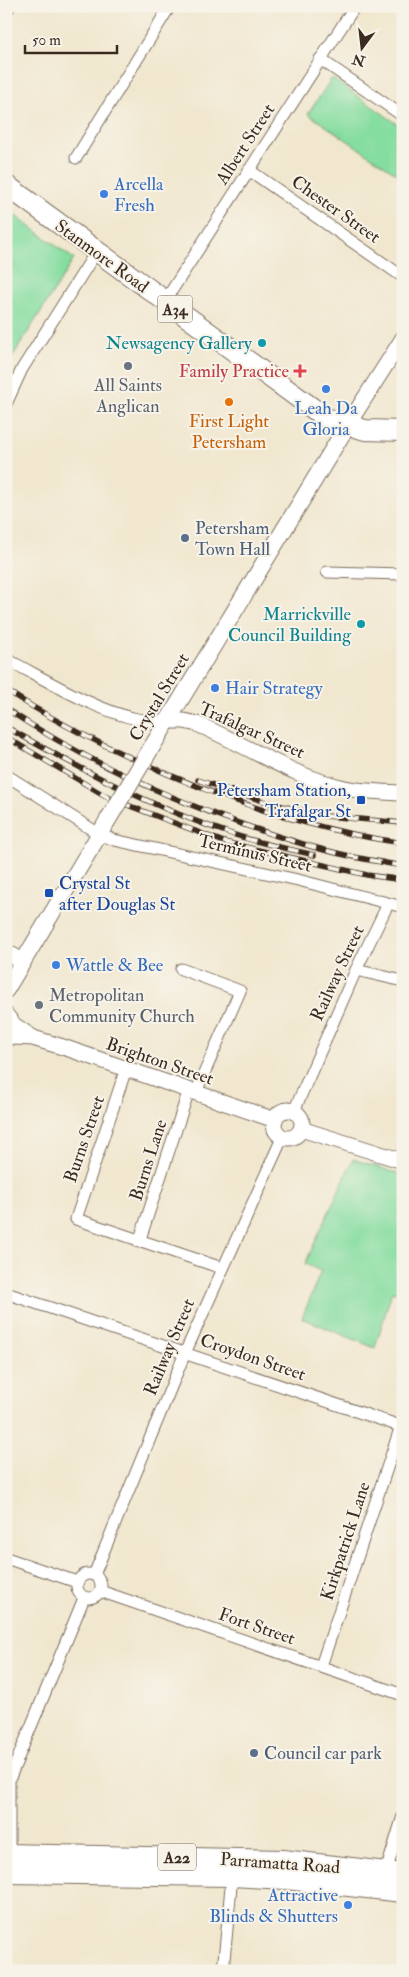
<svg xmlns="http://www.w3.org/2000/svg" width="409" height="1977" font-family="'IM FELL Double Pica',serif">
<style>
.green{fill:#86dda0;stroke:#60845f}
.lines{fill:none;stroke-linecap:round;stroke-linejoin:round}
.minor-casing{stroke:#7b6c5c;stroke-width:13}
.tertiary-casing{stroke:#7b6c5c;stroke-width:17}
.secondary-casing{stroke:#7b6c5c;stroke-width:18}
.trunk-casing{stroke:#7b6c5c;stroke-width:22}
.minor{stroke:#fff;stroke-width:11}
.tertiary{stroke:#fff;stroke-width:15}
.secondary{stroke:#fff;stroke-width:16}
.trunk{stroke:#fff;stroke-width:20}
.rail-casing{stroke:#3b2a1e;stroke-width:5.5}
.rail{stroke:#f7f3e8;stroke-width:4;stroke-dasharray:11;stroke-linecap:butt}
.secondary-bridge-casing{stroke:#7b6c5c;stroke-width:18;stroke-linecap:butt}
.secondary-bridge{stroke:#fff;stroke-width:16}
.shop-dot{fill:#3f7fe0;stroke:#f7f3e8;stroke-width:2}
.culture-dot{fill:#0f9aa8;stroke:#f7f3e8;stroke-width:2}
.worship-dot{fill:#6b7280;stroke:#f7f3e8;stroke-width:2}
.health-dot{fill:#e0444e;stroke:#f7f3e8;stroke-width:2}
.food-dot{fill:#e8710a;stroke:#f7f3e8;stroke-width:2}
.service-dot{fill:#5c6f8a;stroke:#f7f3e8;stroke-width:2}
.transit-dot{fill:#1a4fb4;stroke:#f7f3e8;stroke-width:2}
.labels{text-anchor:middle;stroke-width:4;stroke-linejoin:round;paint-order:stroke}
.shield{fill:#f7f3e8;stroke:#73665b;stroke-width:1}
.shield-label{font-size:16px;font-weight:bold;fill:#3b2a1e}
.street-label{font-size:18px;fill:#3b2a1e;stroke:#f7f3e8}
.shop-label{font-size:18px;fill:#366cbe;stroke:#f7f3e8;text-anchor:start}
.culture-label{font-size:18px;fill:#0d838f;stroke:#f7f3e8;text-anchor:end}
.health-label{font-size:18px;fill:#be3a42;stroke:#f7f3e8;text-anchor:end}
.worship-label{font-size:18px;fill:#5b616d;stroke:#f7f3e8}
.food-label{font-size:18px;fill:#c56008;stroke:#f7f3e8}
.service-label{font-size:18px;fill:#4e5e75;stroke:#f7f3e8;text-anchor:start}
.transit-label{font-size:18px;fill:#164399;stroke:#f7f3e8;text-anchor:end}
</style>
<rect width="100%" height="100%" fill="#f7f3e8"/>
<filter id="ink" filterUnits="userSpaceOnUse"><feTurbulence type="fractalNoise" baseFrequency=".02" numOctaves="2"/><feDisplacementMap in="SourceGraphic" scale="10" xChannelSelector="R" yChannelSelector="G"/><feConvolveMatrix kernelMatrix="1 2 1 2 8 2 1 2 1" color-interpolation-filters="sRGB"/></filter>
<filter id="wash" filterUnits="userSpaceOnUse"><feTurbulence type="fractalNoise" baseFrequency=".0096" numOctaves="4" result="noise"/><feDisplacementMap in="SourceGraphic" scale="20" xChannelSelector="R" yChannelSelector="G"/><feGaussianBlur stdDeviation="1.12" result="paint"/><feColorMatrix in="noise" values="0 0 0 0 0 0 0 0 0 0 0 0 0 0 0 0 0 1.4 0 .05"/><feComposite in="paint" operator="in"/></filter>
<g filter="url(#wash)">
<rect width="100%" height="100%" fill="#f1e7cf"/>
<g class="green">
<path d="M332,78L403,128V178L308,114Z"/>
<path d="M9,211L74,259L6,367V216Z"/>
<path d="M353,1159L403,1175V1294L392,1291L375,1348L302,1318L321,1271L305,1264Z"/>
</g>
</g>
<g filter="url(#ink)">
<g class="lines">
<defs>
<g id="minor">
<path d="M6,12L10,6"/>
<path d="M320,59L403,116"/>
<path d="M76,158L170,6"/>
<path d="M249,170L403,277"/>
<path d="M165,301L355,6"/>
<path d="M6,404L22,369L96,252"/>
<path d="M327,572L403,574"/>
<path d="M6,659C45,679 94,710 137,719C147,721 158,721 168,721"/>
<path d="M6,775L99,834L114,840L298,880L403,907"/>
<path d="M181,969L240,991L196,1092"/>
<path d="M356,970L403,981"/>
<path d="M126,1069L76,1219L222,1268"/>
<path d="M294,1111L356,970L388,904"/>
<path d="M139,1242L189,1090"/>
<path d="M6,1293L403,1427"/>
<path d="M6,1558L77,1582"/>
<circle cx="89" cy="1586" r="12"/>
<path d="M94,1575L185,1353L283,1136"/>
<path d="M100,1591L403,1695"/>
<path d="M321,1666L401,1426"/>
<path d="M9,1854V1780L84,1598"/>
<path d="M386,1872L403,1816"/>
<path d="M223,1971L232,1876"/>
</g>
<g id="tertiary">
<path d="M347,426L403,338"/>
<path d="M168,721H184L197,724C247,745 292,777 345,788C364,792 384,792 403,793"/>
<path d="M6,1015L14,1025L32,1037"/>
<path d="M6,1034L14,1037L33,1038L66,1048L275,1120"/>
<circle cx="288" cy="1124" r="14"/>
<path d="M301,1129L403,1161"/>
</g>
<g id="secondary">
<path d="M150,750L347,426"/>
<path d="M6,952L23,962"/>
<path d="M6,990L106,823"/>
</g>
<g id="trunk">
<path d="M6,185L326,418L365,430L403,431"/>
<path d="M6,1854L283,1860L403,1874"/>
<path d="M6,1873L232,1876L286,1879L403,1892"/>
</g>
</defs>
<use href="#minor" class="minor-casing"/>
<use href="#tertiary" class="tertiary-casing"/>
<use href="#secondary" class="secondary-casing"/>
<use href="#trunk" class="trunk-casing"/>
<use href="#minor" class="minor"/>
<use href="#tertiary" class="tertiary"/>
<use href="#secondary" class="secondary"/>
<use href="#trunk" class="trunk"/>
<defs>
<g id="rail">
<path d="M6,690C47,717 92,740 136,760C221,799 310,830 403,843"/>
<path d="M6,709C97,768 199,813 303,844C335,854 369,860 403,866"/>
<path d="M6,727C77,767 149,806 226,832C254,842 285,848 314,855"/>
<path d="M6,737L109,798L224,842L367,875L403,880"/>
<path d="M198,780L269,803L326,816L403,823"/>
</g>
</defs>
<use href="#rail" class="rail-casing"/>
<use href="#rail" class="rail"/>
<defs>
<path id="secondary-bridge" d="M106,823L150,750"/>
</defs>
<use href="#secondary-bridge" class="secondary-bridge-casing"/>
<use href="#secondary-bridge" class="secondary-bridge"/>
</g>
</g>
<g class="shop-dot">
<circle cx="104" cy="194" r="5"/>
<circle cx="326" cy="389" r="5"/>
<circle cx="215" cy="688" r="5"/>
<circle cx="56" cy="965" r="5"/>
<circle cx="348" cy="1905" r="5"/>
</g>
<g class="culture-dot">
<circle cx="262" cy="343" r="5"/>
<circle cx="361" cy="624" r="5"/>
</g>
<g class="worship-dot">
<circle cx="128" cy="366" r="5"/>
<circle cx="39" cy="1005" r="5"/>
</g>
<path class="health-dot" d="M297.5 363.5h5v5h5v5h-5v5h-5v-5h-5v-5h5z"/>
<circle class="food-dot" cx="229" cy="402" r="5"/>
<g class="service-dot">
<circle cx="185" cy="538" r="5"/>
<circle cx="254" cy="1753" r="5"/>
</g>
<g class="transit-dot">
<rect x="356" y="795" width="10" height="10" rx="2.5"/>
<rect x="44" y="888" width="10" height="10" rx="2.5"/>
</g>
<g class="labels">
<g class="shield">
<rect x="157.5" y="295.5" width="35" height="27" rx="4"/>
<rect x="158" y="1843.5" width="38" height="27" rx="4"/>
</g>
<g class="shield-label">
<text x="175" y="315">A34</text>
<text x="177" y="1863">A22</text>
</g>
<g class="street-label">
<text transform="translate(245 144) rotate(-57)" y="6">Albert Street</text>
<text transform="translate(336 209) rotate(35)" y="6">Chester Street</text>
<text transform="translate(102 256) rotate(36)" y="6">Stanmore Road</text>
<text transform="translate(159 697) rotate(-59)" y="6">Crystal Street</text>
<text transform="translate(252 730) rotate(24)" y="6">Trafalgar Street</text>
<text transform="translate(255 853) rotate(13)" y="6">Terminus Street</text>
<text transform="translate(337 973) rotate(-65)" y="6">Railway Street</text>
<text transform="translate(160 1061) rotate(19)" y="6">Brighton Street</text>
<text transform="translate(84 1139) rotate(-71)" y="6">Burns Street</text>
<text transform="translate(148 1160) rotate(-72)" y="6">Burns Lane</text>
<text transform="translate(169 1347) rotate(-67)" y="6">Railway Street</text>
<text transform="translate(253 1357) rotate(19)" y="6">Croydon Street</text>
<text transform="translate(345 1541) rotate(-72)" y="6">Kirkpatrick Lane</text>
<text transform="translate(257 1626) rotate(19)" y="6">Fort Street</text>
<text transform="translate(280 1863) rotate(4)" y="6">Parramatta Road</text>
</g>
<g class="shop-label">
<text x="114" y="190">Arcella<tspan x="114" dy="21">Fresh</tspan></text>
<text x="326" y="414" text-anchor="middle">Leah Da<tspan x="326" dy="21">Gloria</tspan></text>
<text x="225" y="694">Hair Strategy</text>
<text x="66" y="971">Wattle &amp; Bee</text>
<text x="338" y="1901" text-anchor="end">Attractive<tspan x="338" dy="21">Blinds &amp; Shutters</tspan></text>
</g>
<g class="culture-label">
<text x="252" y="349">Newsagency Gallery</text>
<text x="351" y="620">Marrickville<tspan x="351" dy="21">Council Building</tspan></text>
</g>
<g class="health-label">
<text x="289" y="377">Family Practice</text>
</g>
<g class="worship-label">
<text x="128" y="391">All Saints<tspan x="128" dy="21">Anglican</tspan></text>
<text x="49" y="1001" text-anchor="start">Metropolitan<tspan x="49" dy="21">Community Church</tspan></text>
</g>
<g class="food-label">
<text x="229" y="427">First Light<tspan x="229" dy="21">Petersham</tspan></text>
</g>
<g class="service-label">
<text x="195" y="534">Petersham<tspan x="195" dy="21">Town Hall</tspan></text>
<text x="264" y="1759">Council car park</text>
</g>
<g class="transit-label">
<text x="351" y="796">Petersham Station,<tspan x="351" dy="21">Trafalgar St</tspan></text>
<text x="59" y="889" text-anchor="start">Crystal St<tspan x="59" dy="21">after Douglas St</tspan></text>
</g>
</g>
<rect width="409" height="1977" fill="none" stroke="#f7f3e8" stroke-width="25"/>
<g transform="translate(362 48) rotate(195)" stroke="#f7f3e8" stroke-width="4" paint-order="stroke">
<path d="M0-4L9 19L0 12L-9 19Z" fill="#3b2a1e"/>
<text y="-8" font-size="14" font-weight="bold" text-anchor="middle" fill="#3b2a1e">N</text>
</g>
<path d="M25 45v8h92v-8" fill="none" stroke="#3b2a1e" stroke-width="2.5"/>
<text x="32" y="45" font-size="15" fill="#3b2a1e" stroke="#f7f3e8" stroke-width="4" paint-order="stroke">50 m</text>
</svg>
